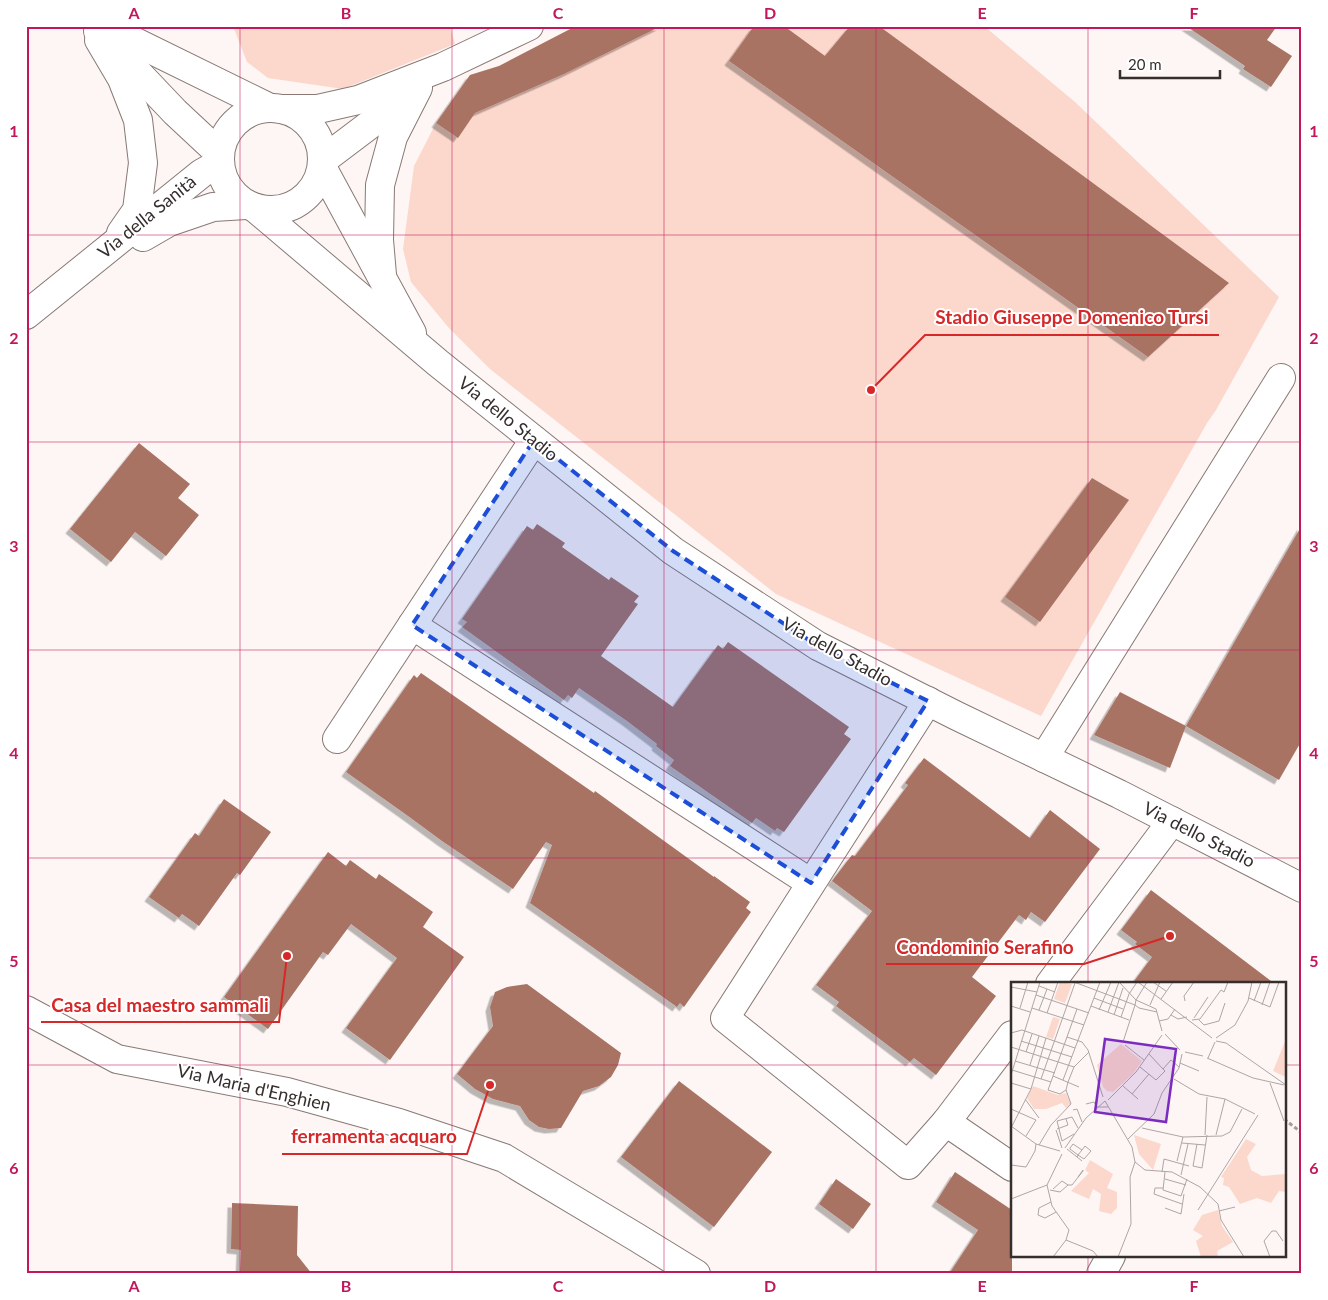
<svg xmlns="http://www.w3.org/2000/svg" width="1328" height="1300" font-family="Lato,sans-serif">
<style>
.green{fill:#fcd7cc}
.building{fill:#a87364;filter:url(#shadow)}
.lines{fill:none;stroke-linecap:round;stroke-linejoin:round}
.street-casing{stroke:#887975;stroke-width:30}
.secondary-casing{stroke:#887975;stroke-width:30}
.primary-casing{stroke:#887975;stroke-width:30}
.path{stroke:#a49d9b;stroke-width:3;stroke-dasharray:4 2.5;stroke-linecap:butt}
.street{stroke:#fff;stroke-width:28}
.secondary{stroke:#fff;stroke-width:28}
.primary{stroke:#fff;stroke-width:28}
.marked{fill:#1d4ed8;fill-opacity:0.2;stroke:#1d4ed8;stroke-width:4;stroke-dasharray:10 6;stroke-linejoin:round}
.grid{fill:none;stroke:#c2185b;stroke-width:1;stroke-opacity:0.55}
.labels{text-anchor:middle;stroke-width:4;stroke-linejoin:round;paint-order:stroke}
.street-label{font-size:18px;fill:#342e2c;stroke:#fff}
.inset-road{fill:none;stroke:#ada6a4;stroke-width:1}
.view{fill:#7b2cbf;fill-opacity:0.15;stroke:#7b2cbf;stroke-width:2.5}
.inset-edge{fill:none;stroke:#342e2c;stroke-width:2.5}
.leader{fill:none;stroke:#d62828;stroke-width:2}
.callout-dot{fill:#d62828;stroke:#fff;stroke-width:2}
.callout-label{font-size:19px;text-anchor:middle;font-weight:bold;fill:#d62828;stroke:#fff;stroke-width:4;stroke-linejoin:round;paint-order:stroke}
.neatline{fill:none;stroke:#c2185b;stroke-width:2}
.grid-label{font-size:16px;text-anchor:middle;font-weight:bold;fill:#c2185b}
</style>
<defs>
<filter id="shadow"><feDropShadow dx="-4.5" dy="4.5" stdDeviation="0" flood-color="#0004"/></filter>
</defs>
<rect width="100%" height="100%" fill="#fdf6f4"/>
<g class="green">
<path d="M233,26H450L455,44L343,89L268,78L247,62Z"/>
<path d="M576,26H984L1075,102L1279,297L1216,410L1207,423L1041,716L776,594L490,369L448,327L411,282L403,249L414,166L436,123L470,75L499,66Z"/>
</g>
<g class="building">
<path d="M576,26H661L564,74L475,113L458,138L436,123L470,75L499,66Z"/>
<path d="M754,26H784L825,56L850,26H879L1229,283L1148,357L729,61Z"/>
<path d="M1186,26H1277L1267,40L1292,56L1271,87L1243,69L1245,66Z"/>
<path d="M139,443L190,484L178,498L199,515L166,556L135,532L111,562L70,529Z"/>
<path d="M1092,478L1129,500L1040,622L1005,597Z"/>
<path d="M537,524L565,543L562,547L609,580L611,577L639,596L634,602L638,604L601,656L673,707L718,645L723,649L728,642L849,727L844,734L851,739L784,832L777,828L775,831L756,818L752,823L670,766L674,760L656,746L657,744L627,721L579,688L572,698L568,695L564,700L462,627L467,622L462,619L527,526L533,530Z"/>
<path d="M1302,525V740L1279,780L1186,726Z"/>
<path d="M421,673L594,793L595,791L714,877V876L750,902L746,908L751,912L684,1007L680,1003L677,1007L530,903L552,845L546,842L513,889L442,841L408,816L346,772L414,675L417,678Z"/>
<path d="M1120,692L1186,726L1170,768L1094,735Z"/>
<path d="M924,758L1030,838L1050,810L1100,849L1045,922L1031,912L1026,920L1019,915L972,977L996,996L936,1075L914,1058L910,1062L836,1006L839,1002L816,985L872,911L832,881L852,855L855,856L888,812L908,785L905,783Z"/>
<path d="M224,799L271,832L240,875L237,873L199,926L182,914L179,918L149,897L195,833L199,836Z"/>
<path d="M328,852L346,866L350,860L376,879L379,874L433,912L423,927L464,957L390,1060L346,1028L397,958L351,924L328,955L323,952L268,1029L224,997Z"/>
<path d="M1151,890L1275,984H1132L1152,957L1135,944L1137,942L1121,930Z"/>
<path d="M527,984L621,1053L618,1065L611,1077L599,1086L583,1091L561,1128L549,1129L539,1127L529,1120L520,1106L493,1099L475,1089L457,1074L493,1026L490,1007L495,992L507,987Z"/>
<path d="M679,1081L772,1152L714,1227L621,1157Z"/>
<path d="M955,1172L1012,1210V1274H949L978,1230L936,1202Z"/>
<path d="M836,1179L871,1204L853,1229L819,1204Z"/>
<path d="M232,1203L298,1206L297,1255L312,1274H240L241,1250L231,1249Z"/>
</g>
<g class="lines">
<defs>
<g id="street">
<path d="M281,109H318L358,100L443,67L529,26"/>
<path d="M323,160L413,92"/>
<path d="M382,275L379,240L380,185L393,137L418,88"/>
<path d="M412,625L811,883"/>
<path d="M928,701L725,1018L908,1165L946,1122"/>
<path d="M337,739L534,440"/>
<path d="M1044,758L1281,378"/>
<path d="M1050,984L1172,821"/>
<path d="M26,1010L117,1059L287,1092L399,1123L504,1158L636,1237L696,1274"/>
<path d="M1012,1035L946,1122L1012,1167"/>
<path d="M1101,1274L1111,1256"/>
</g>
<g id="secondary">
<path d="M99,40L122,79L138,120L143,163L137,210L121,233"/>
<path d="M143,237L169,222L213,207L246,205"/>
<path d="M26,315L202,173L220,163"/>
</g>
<g id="primary">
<path d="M103,26L268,107"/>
<path d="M98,31L175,112L220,154"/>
<circle cx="271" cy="159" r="51"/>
<path d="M322,167L412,333"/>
<path d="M255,208L438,363L673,551L818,646L957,716L1119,794L1302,888"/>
</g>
</defs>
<use href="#street" class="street-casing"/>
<use href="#secondary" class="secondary-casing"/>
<use href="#primary" class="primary-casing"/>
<path class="path" d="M1284,1119L1302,1133"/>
<use href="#street" class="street"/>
<use href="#secondary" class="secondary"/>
<use href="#primary" class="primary"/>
</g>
<path class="marked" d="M534,440L673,551L818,646L928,701L811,883L412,625Z"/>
<path class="grid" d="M240,26V1274M452,26V1274M664,26V1274M876,26V1274M1088,26V984M26,235H1302M26,442H1302M26,650H1302M26,858H1302M26,1065H1012M1284,1065H1302M1088,1256V1274"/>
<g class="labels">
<g class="street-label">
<text transform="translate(147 217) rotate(-39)" y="6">Via della Sanità</text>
<text transform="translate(508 419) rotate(39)" y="6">Via dello Stadio</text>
<text transform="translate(837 652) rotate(29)" y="6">Via dello Stadio</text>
<text transform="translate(1199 835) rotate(27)" y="6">Via dello Stadio</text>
<text transform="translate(254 1088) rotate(13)" y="6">Via Maria d'Enghien</text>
</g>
</g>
<g transform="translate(1011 982)">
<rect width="275" height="275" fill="#fdf6f4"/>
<path d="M49,0L61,2L54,21L43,17ZM42,35L49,37L42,57L35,55ZM275,57V95L262,89ZM110,62L131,79L122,92L102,110L96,109L92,105L86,83ZM22,104L47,113L55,111L60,122L55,126L51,121L35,127H23L16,116ZM123,153L150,162L142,188L128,172ZM235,157L245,162L236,175L240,188L251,194L275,192V210L268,209L260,221L246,216L229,222L218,205L212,203L213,196L210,195ZM79,178L102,192L96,206L106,210V226L100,232L88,229L90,212L82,207L78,217L60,209L78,191L74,188ZM207,228L211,244L222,260L206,269L207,275H190L185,259L192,254L182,248L191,233Z" fill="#fcd7cc"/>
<path class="inset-road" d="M63,0L124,23L112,60M108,0L125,18L136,0M127,0L201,56M142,0L155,9M28,4L44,10M0,5L26,10M25,13L78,31M83,16L112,27M238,16L259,25L268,0M150,17L162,0M174,19L173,14L183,0M243,19L250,0M139,23L149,0M251,23L259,0M0,24L19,30M80,24L118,38M9,26L17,0M21,26L73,43M28,28L36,7M88,28L100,0M97,30L108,0M146,30L128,26L124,23L125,18L145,27L151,49M36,31L47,0M103,33L112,6M160,33L167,37L176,35M110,35L118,12L126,0M183,36L197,15M181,38L189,37L210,8L213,10L217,0M188,38L193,43L208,39L214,21M148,39L157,37L164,27M0,51L11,48L64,66M154,52L169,68M56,55L71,60L77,68L92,115M205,56L224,43L237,19L241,0M10,59L61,75M205,59L215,61L275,103M114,63L133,78M0,65L63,85M15,70L21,52M174,70L192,74M138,72L152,87L160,78L168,85M196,76L242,96L273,103M197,76L204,60M4,79L44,91M169,81L188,89M19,83L28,54M129,85L145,98L154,89L152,87M1,88L40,100M0,93L29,0M42,94L68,105M30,97L64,1M163,97L188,112L214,117L244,132M52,98L89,0M0,101L20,107M259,101L273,139M112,104L127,117M55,108L49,112L37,108L66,27M121,112L138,92M14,117L28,136M97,118L125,90L151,53M94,119L121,165L124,180L134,188L161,190L189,205L207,222L210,238L233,275M75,122L83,120L86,125H97M0,127L25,138M62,128L66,127L71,140M0,144L25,162L49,169M1,144L20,107L35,56M131,146L172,155L211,154L219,150L231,127M46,147L57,143L55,137M45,148L51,166M63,152L51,159L46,139L61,135L67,146M194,153L196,115M205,153L214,117M15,154L25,138M117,157L143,132L151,111L168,86L171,72M171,161L194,163M186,162L182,184L191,186L196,153M28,163L40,143L60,122L55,108L57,100L63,85L78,70M54,166L75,136L94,119M56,167L71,179M66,175L67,173L71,168L62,162L59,166V167L67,173L73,177L80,169L74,164L71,168M166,179L172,155M0,183L15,185L24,169L25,162M151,190L153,177L178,184M154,190L152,208L170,214L176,197M170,193L177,162M154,197L175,203M36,203L41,224L58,248L55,258L42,275M36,203L51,172M57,203H61L72,189V188L67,195M152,206H144L143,212L171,222M39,208L49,210L57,203L51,199L42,207M0,217L36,203M40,220L28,226L27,233L34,236L45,230M154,226L170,232L173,212M187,228L247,133M208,229L224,225M55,258L82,269L87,275M107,275L120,242L119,195L124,180M259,275L253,259L261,249H265L272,259"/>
<path class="view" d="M94,57L165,67L155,140L84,130Z"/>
<rect width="275" height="275" class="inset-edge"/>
</g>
<path class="leader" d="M871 390L925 335H1219M1170 936L1084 964H886M287 956L279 1022H41M490 1085L467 1154H282"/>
<g class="callout-dot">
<circle cx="871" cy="390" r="5"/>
<circle cx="1170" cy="936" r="5"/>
<circle cx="287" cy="956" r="5"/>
<circle cx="490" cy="1085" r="5"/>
</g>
<g class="callout-label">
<text x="1072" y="324">Stadio Giuseppe Domenico Tursi</text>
<text x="985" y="954">Condominio Serafino</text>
<text x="160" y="1012">Casa del maestro sammali</text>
<text x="374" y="1143">ferramenta acquaro</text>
</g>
<rect width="1328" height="1300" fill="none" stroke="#ffffff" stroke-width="55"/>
<path d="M1120 70v8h100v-8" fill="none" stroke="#342e2c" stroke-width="2.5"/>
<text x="1128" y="70" font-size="15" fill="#342e2c" stroke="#ffffff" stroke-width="4" paint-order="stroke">20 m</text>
<rect x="28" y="28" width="1272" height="1244" class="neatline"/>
<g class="grid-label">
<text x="134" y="19">A</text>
<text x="346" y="19">B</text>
<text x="558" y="19">C</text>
<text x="770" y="19">D</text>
<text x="982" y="19">E</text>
<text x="1194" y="19">F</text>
<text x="14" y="137">1</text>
<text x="1314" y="137">1</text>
<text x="14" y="344">2</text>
<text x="1314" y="344">2</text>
<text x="14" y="552">3</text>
<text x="1314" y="552">3</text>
<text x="14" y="759">4</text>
<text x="1314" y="759">4</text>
<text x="14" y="967">5</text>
<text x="1314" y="967">5</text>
<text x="14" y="1174">6</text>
<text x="1314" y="1174">6</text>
<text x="134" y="1292">A</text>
<text x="346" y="1292">B</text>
<text x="558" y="1292">C</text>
<text x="770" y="1292">D</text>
<text x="982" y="1292">E</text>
<text x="1194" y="1292">F</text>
</g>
</svg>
